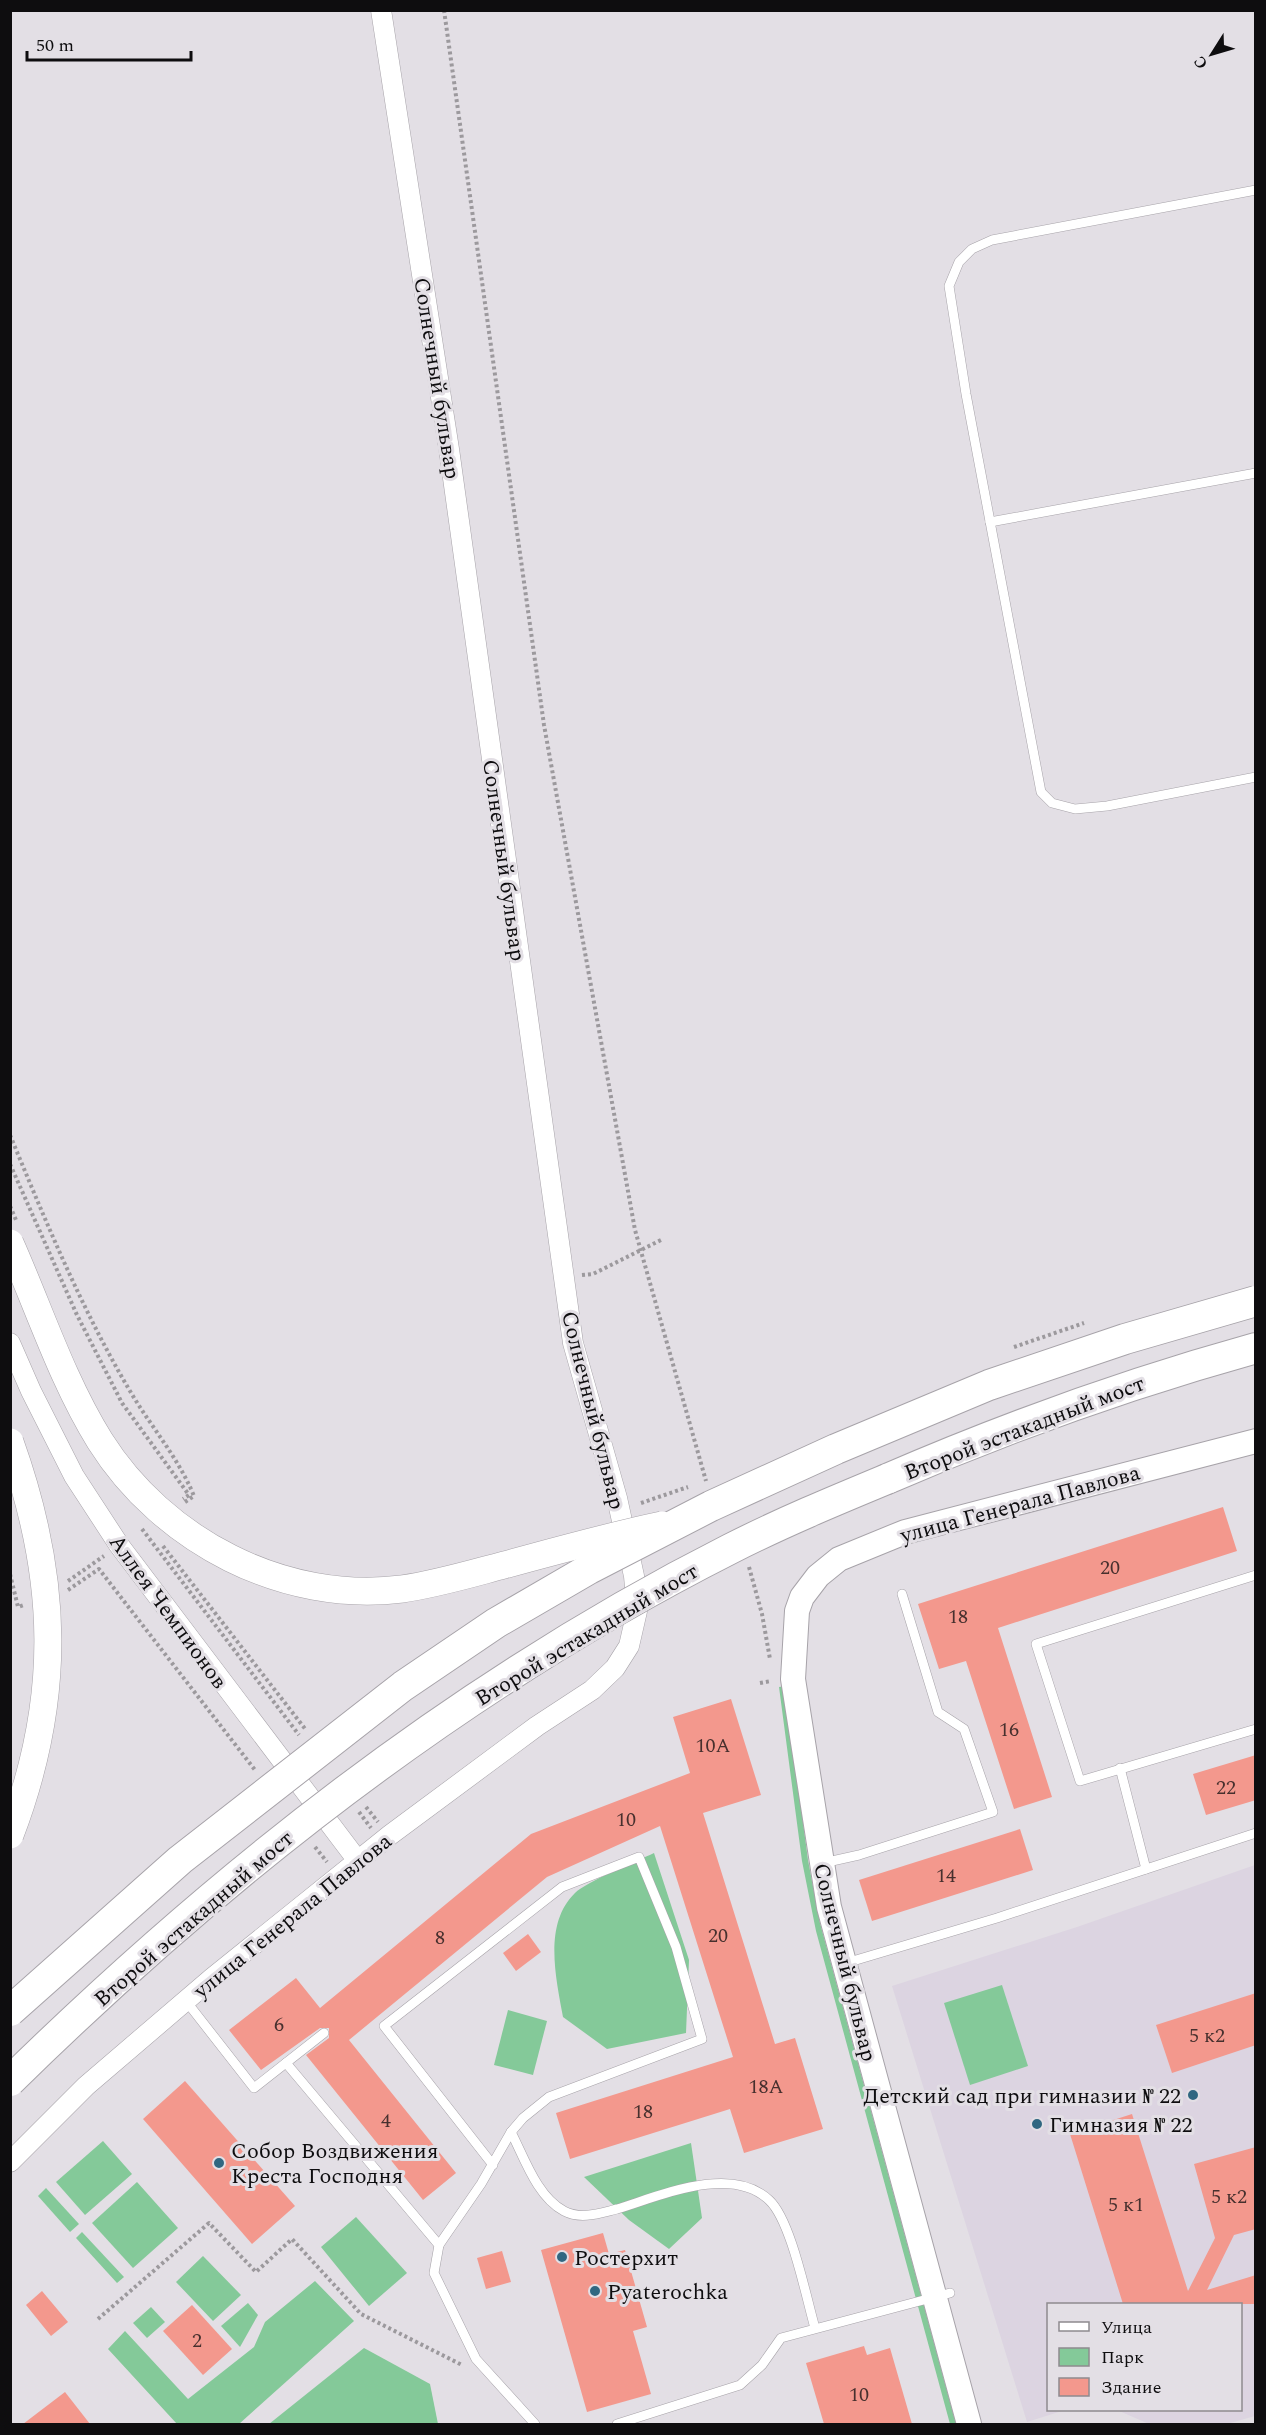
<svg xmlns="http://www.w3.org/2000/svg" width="1266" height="2435" font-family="Spectral,serif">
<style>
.built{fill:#dcd4e1}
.green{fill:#84c999}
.building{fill:#f3988d}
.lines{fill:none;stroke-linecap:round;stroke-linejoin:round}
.service-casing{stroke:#a7a3a9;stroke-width:10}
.minor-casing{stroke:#a7a3a9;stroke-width:21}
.tertiary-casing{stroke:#a7a3a9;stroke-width:26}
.primary-casing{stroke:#a7a3a9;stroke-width:32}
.path{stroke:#9c999d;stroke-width:4;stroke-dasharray:3 3;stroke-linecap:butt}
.service{stroke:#fff;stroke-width:9}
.minor{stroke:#fff;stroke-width:20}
.tertiary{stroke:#fff;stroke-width:24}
.primary{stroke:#fff;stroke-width:30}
.secondary-bridge-casing{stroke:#a7a3a9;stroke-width:28;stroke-linecap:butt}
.primary-bridge-casing{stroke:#a7a3a9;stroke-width:32;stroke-linecap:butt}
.path-bridge{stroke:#9c999d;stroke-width:4;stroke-dasharray:3 3;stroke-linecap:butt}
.secondary-bridge{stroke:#fff;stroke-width:27}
.primary-bridge{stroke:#fff;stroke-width:30}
.poi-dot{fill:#306781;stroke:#e3dfe5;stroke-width:2}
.labels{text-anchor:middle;stroke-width:6;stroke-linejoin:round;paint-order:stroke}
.number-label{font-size:20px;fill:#47302e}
.street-label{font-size:22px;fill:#0e0d0f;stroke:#e3dfe5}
.poi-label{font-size:22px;fill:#0e0d0f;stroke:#e3dfe5;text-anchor:start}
</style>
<rect width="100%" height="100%" fill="#e3dfe5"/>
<path class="built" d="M1255,1865V2416L1227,2424H1149L1117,2410H1240V2304H1048V2410H1065L1027,2422L892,1986L1077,1927Z"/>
<g class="green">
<path d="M785,1686L808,1860L820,1923L956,2424H950L816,1931L802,1861L779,1687Z"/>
<path d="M654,1853L689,1960L686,2033L607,2049L563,2017C556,1978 543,1924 575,1893C586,1882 637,1861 654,1853Z"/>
<path d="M1002,1985L1028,2066L970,2085L944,2003Z"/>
<path d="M508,2010L547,2021L533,2075L494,2065Z"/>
<path d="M103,2141L132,2174L85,2215L56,2182Z"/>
<path d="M691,2143L702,2218L669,2249L629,2220L584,2177Z"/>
<path d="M137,2182L178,2228L133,2268L92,2223Z"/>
<path d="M46,2188L79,2224L70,2232L38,2196Z"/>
<path d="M356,2217L407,2273L369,2306L321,2247Z"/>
<path d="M82,2232L124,2277L117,2283L76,2238Z"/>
<path d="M203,2256L241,2295L213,2321L176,2282Z"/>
<path d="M315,2281L354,2321L239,2424H177L108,2349L125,2331L188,2399L254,2347L265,2322Z"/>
<path d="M248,2303L258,2315L240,2347L221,2326Z"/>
<path d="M151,2307L165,2322L147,2338L133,2323Z"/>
<path d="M364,2348L430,2384L438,2424H269Z"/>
</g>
<g class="building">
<path d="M1223,1507L1237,1551L998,1628L1052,1797L1014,1809L966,1661L939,1669L918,1604Z"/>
<path d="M731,1699L761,1795L703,1813L775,2044L795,2038L823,2129L744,2153L730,2109L570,2159L556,2113L733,2057L660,1826L547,1877L349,2040L456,2173L423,2200L306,2055L329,2038V2028H320L261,2070L229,2030L296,1978L320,2008L531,1834L690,1773L673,1717Z"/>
<path d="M1256,1755V1800L1206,1815L1193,1774Z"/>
<path d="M1020,1829L1033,1870L872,1921L859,1880Z"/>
<path d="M528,1934L541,1952L516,1971L503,1953Z"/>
<path d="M1256,1993V2045L1172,2073L1156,2025Z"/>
<path d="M185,2081L295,2206L252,2244L143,2119Z"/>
<path d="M1132,2114L1188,2291L1215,2238L1194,2164L1256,2147V2229L1234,2235L1207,2290L1256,2275V2304H1123L1070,2134Z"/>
<path d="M603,2233L609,2254L625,2250L647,2327L633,2331L651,2394L587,2412L541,2250Z"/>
<path d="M502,2251L511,2282L486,2289L477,2258Z"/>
<path d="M42,2291L68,2322L51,2336L26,2305Z"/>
<path d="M192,2305L232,2349L203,2375L163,2331Z"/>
<path d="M864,2346L867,2355L890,2348L912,2424H824L806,2363Z"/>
<path d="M65,2392L90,2424H23Z"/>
</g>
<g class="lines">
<defs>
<g id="service">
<path d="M1256,190L992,240L972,249L959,262L949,286L966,394L1041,792L1052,803L1075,809L1107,806L1256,777"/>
<path d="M990,522L1256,473"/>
<path d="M1256,1575L1036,1644L1080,1781L1256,1729"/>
<path d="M1120,1768L1146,1869"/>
<path d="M823,1863L859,1855L993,1812L964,1729L938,1712L902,1594"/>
<path d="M846,1963L997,1918L1256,1833"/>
<path d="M186,2001L254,2088L324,2033"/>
<path d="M286,2063L439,2245L434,2273L476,2359L535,2424"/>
<path d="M511,2132C524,2157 537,2197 564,2211C581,2220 600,2213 617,2209C660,2196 731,2164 769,2200C791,2220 806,2297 815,2328"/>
<path d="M439,2245L481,2184L511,2132L523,2118L549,2097L702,2039L676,1947L639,1857L562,1887L384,2026L493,2165"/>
<path d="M617,2424L740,2385L762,2365L781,2338L950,2293"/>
</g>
<g id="minor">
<path d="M10,1343L31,1391L74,1476L119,1545L358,1861"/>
<path d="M10,2162L86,2086L211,1979L390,1835L537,1726L592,1690L615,1668L629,1646L637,1611L634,1576L617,1498L573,1343L449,449L381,10"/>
</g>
<path id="tertiary" d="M969,2424L829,1907L793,1679L797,1611L802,1597L818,1576L839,1559L905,1532L1256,1441"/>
<path id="primary" d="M887,1479C1007,1427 1130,1383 1256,1348"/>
</defs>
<use href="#service" class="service-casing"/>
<use href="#minor" class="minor-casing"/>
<use href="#tertiary" class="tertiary-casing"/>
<use href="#primary" class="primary-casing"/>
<g class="path">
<path d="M444,10L544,725L635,1230L706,1481"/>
<path d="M10,1135C46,1222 82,1310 130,1391C151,1427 178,1457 194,1496L185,1502"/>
<path d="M10,1164L77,1315L122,1403L189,1495L183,1499"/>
<path d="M582,1275L593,1274L663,1239"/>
<path d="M142,1529L299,1735"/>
<path d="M163,1546L306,1730"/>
<path d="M749,1567L762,1614L770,1659"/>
<path d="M10,1574L18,1607L24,1605"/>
<path d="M68,1581L104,1556"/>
<path d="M68,1590L99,1569L255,1770"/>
<path d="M760,1683L771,1681"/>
<path d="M366,1807L378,1822"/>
<path d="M359,1812L371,1828"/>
<path d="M315,1847L327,1862"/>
<path d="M98,2319L209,2223L256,2272L292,2239L361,2314L462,2365"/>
</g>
<use href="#service" class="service"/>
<use href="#minor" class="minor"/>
<use href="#tertiary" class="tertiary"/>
<use href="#primary" class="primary"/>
<defs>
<g id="secondary-bridge">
<path d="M10,1243C39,1308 62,1380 100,1441C163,1541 284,1604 402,1589C437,1584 470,1574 504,1565C556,1551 609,1536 662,1525"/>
<path d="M10,1442C59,1579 62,1699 10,1835"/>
</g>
<g id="primary-bridge">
<path d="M10,2011L180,1860L403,1686L496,1623L589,1569L711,1506L836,1449L989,1385L1125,1339L1256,1301"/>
<path d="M10,2081C223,1872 463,1684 730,1549C781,1523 834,1501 887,1479"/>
</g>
</defs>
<use href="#secondary-bridge" class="secondary-bridge-casing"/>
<use href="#primary-bridge" class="primary-bridge-casing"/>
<g class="path-bridge">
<path d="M10,1206L16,1220"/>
<path d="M1014,1347L1084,1323"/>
<path d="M641,1503L688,1487"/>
</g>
<use href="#secondary-bridge" class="secondary-bridge"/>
<use href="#primary-bridge" class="primary-bridge"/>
</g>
<g class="poi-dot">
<circle cx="1193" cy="2095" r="6"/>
<circle cx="1037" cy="2124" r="6"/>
<circle cx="219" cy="2163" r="6"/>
<circle cx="562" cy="2257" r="6"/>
<circle cx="595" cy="2291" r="6"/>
</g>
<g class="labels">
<g class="number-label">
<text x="1110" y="1574">20</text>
<text x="958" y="1623">18</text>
<text x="1009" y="1736">16</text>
<text x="713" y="1752">10А</text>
<text x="1226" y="1794">22</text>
<text x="626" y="1826">10</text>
<text x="946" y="1882">14</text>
<text x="718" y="1942">20</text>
<text x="440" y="1944">8</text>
<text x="279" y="2031">6</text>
<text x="1207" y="2042">5 к2</text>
<text x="766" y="2093">18А</text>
<text x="643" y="2118">18</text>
<text x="386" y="2127">4</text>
<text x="1229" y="2203">5 к2</text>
<text x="1126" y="2211">5 к1</text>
<text x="197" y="2347">2</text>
<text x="859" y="2401">10</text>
</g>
<g class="street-label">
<text transform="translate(438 378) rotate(81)" y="8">Солнечный бульвар</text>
<text transform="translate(505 860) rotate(82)" y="8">Солнечный бульвар</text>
<text transform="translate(594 1410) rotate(76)" y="8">Солнечный бульвар</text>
<text transform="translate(1024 1427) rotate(-21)" y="8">Второй эстакадный мост</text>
<text transform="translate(1020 1503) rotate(-15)" y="8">улица Генерала Павлова</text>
<text transform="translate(169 1611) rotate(54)" y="8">Аллея Чемпионов</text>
<text transform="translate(586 1634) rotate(-31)" y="8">Второй эстакадный мост</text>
<text transform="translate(292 1915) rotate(-39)" y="8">улица Генерала Павлова</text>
<text transform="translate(193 1918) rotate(-41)" y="8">Второй эстакадный мост</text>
<text transform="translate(846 1962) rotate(76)" y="8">Солнечный бульвар</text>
</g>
<g class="poi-label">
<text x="1181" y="2103" text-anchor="end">Детский сад при гимназии № 22</text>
<text x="1049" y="2132">Гимназия № 22</text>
<text x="231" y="2158">Собор Воздвижения<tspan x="231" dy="25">Креста Господня</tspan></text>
<text x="574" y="2265">Ростерхит</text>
<text x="607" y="2299">Pyaterochka</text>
</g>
</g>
<rect width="1266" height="2435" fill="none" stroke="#0e0d0f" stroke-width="24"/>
<rect x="1047" y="2303" width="195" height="108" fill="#e3dfe5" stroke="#8e8b8f" stroke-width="1.5"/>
<rect x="1059" y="2322" width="30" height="9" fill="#ffffff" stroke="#8e8b8f" stroke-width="1.5"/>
<text x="1101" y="2333" font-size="18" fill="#0e0d0f">Улица</text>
<rect x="1059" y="2348" width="30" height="18" fill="#84c999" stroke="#8e8b8f" stroke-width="1.5"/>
<text x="1101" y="2363" font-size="18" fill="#0e0d0f">Парк</text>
<rect x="1059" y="2378" width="30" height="18" fill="#f3988d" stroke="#8e8b8f" stroke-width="1.5"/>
<text x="1101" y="2393" font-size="18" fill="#0e0d0f">Здание</text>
<g transform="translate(1212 54) rotate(233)" stroke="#e3dfe5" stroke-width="4.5" paint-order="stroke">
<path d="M0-4.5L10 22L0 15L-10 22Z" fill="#0e0d0f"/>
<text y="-9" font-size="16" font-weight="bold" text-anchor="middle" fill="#0e0d0f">С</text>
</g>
<path d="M27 51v9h164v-9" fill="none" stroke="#0e0d0f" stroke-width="3"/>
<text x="36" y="51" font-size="18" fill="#0e0d0f" stroke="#e3dfe5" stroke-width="4.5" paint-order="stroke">50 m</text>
</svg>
